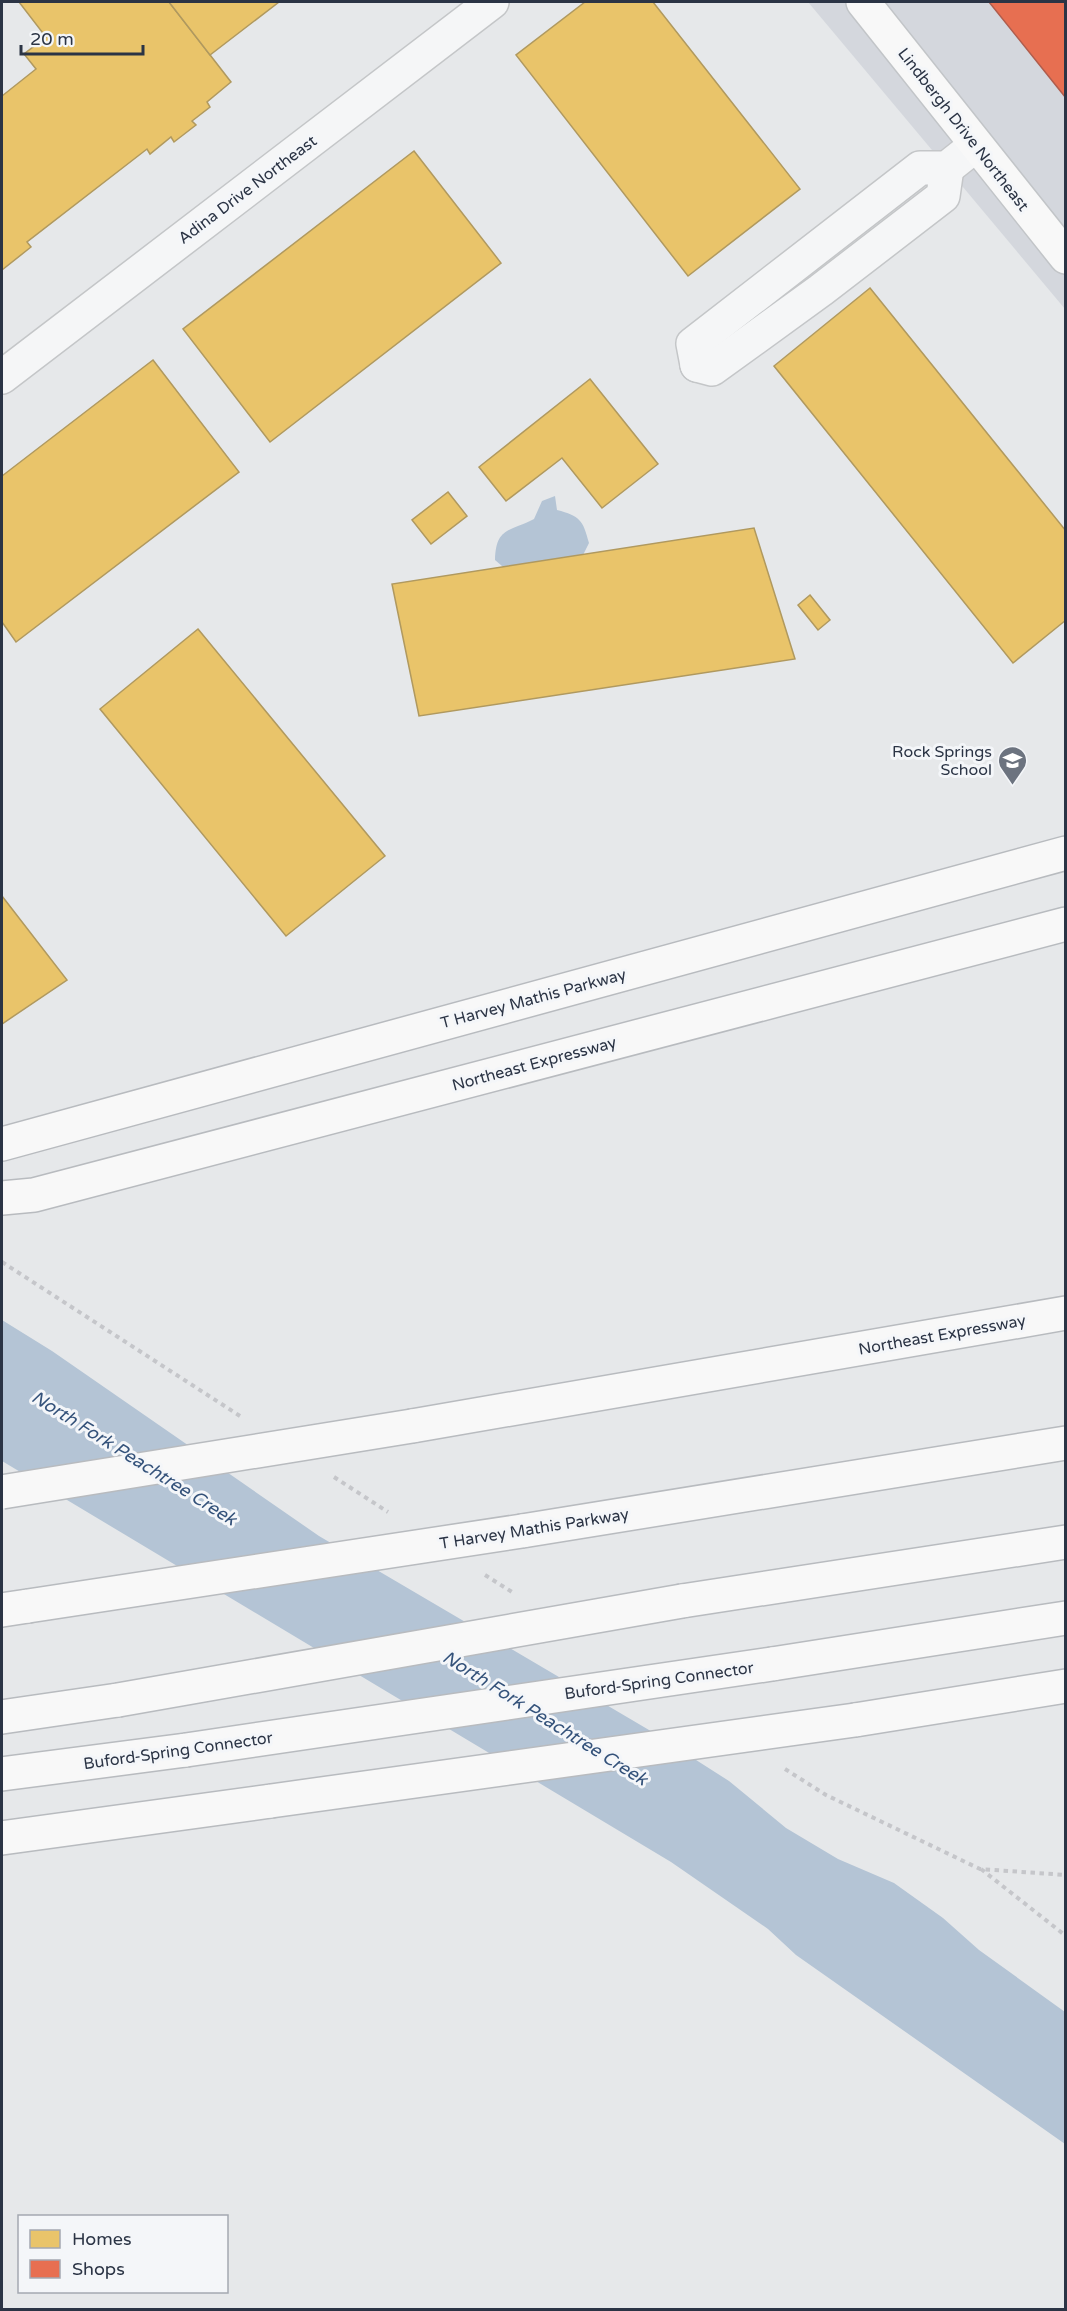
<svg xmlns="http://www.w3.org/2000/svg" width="1067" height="2311" font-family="'Varela Round',sans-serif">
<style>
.built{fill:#d4d7dd}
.water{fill:#b4c4d5}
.homes{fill:#e9c46a;stroke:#b0995f;stroke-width:1.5}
.shops{fill:#e76f51;stroke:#af5d4d;stroke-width:1.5}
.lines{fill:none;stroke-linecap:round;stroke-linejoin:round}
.minor-casing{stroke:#c4c6c8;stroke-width:36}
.major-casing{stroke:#c2c5c8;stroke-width:36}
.highway-casing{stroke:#b8bbbf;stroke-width:36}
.path{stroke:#c5c6ca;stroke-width:4;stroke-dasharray:4.5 4.5;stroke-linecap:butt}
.minor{stroke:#f5f6f7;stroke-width:33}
.major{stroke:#f8f8f8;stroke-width:33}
.highway{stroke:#f8f8f8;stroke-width:33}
.highway-bridge-casing{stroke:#b8bbbf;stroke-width:36;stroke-linecap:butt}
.highway-bridge{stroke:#f8f8f8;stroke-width:33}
.labels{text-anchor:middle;stroke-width:6;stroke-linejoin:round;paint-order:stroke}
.street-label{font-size:16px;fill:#2b3445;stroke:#f4f6f9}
.poi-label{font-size:16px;fill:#2b3445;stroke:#f4f6f9;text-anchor:end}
.water-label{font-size:18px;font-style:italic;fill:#34527a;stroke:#f4f6f9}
</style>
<rect width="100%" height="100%" fill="#e6e8ea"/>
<path class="built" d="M808,2H1065V309Z"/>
<g class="water">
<path d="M555,496L557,510C580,516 583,520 589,543L583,555L509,572L495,560C496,527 509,532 534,519L542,501Z"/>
<path d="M2,1320L52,1351L319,1536L649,1730L729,1781L786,1828L838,1859L894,1883L943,1918L979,1950L1065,2012V2144L796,1955L768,1929L671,1862L2,1461Z"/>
</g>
<g class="homes">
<path d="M19,2H169L231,82L207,102L210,107L192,121L196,125L174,142L171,137L150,154L147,149L27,242L31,247L2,270V96L36,69L24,54L46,37Z"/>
<path d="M169,2H279L210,55Z"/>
<path d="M585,2H653L800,189L688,276L516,55Z"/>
<path d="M414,151L501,263L270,442L183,329Z"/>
<path d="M870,288L1066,531V620L1013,663L774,366Z"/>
<path d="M153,360L239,472L16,642L2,622V476Z"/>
<path d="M590,379L658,464L602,508L562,458L506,501L479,467Z"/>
<path d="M448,492L467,516L431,544L412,520Z"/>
<path d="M754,528L795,659L419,716L392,584Z"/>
<path d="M810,595L830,620L818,630L798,605Z"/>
<path d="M198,629L385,856L286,936L100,709Z"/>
<path d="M2,896L67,980L2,1024Z"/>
</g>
<path class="shops" d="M989,2H1066V98Z"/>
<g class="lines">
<defs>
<g id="minor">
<path d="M697,365L693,344L920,168H947L976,145"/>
<path d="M697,365L712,369L821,290L943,196L947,168"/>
<path d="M2,377L492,2"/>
</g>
<path id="major" d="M863,2L1066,257"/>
<g id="highway">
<path d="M2,1144L1066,853"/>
<path d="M2,1198L34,1195L1066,924"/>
<path d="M412,1426L1066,1313"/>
<path d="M522,1531L1066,1443"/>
<path d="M682,1601L1066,1542"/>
<path d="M2,1610L28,1606"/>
<path d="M772,1664L1066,1618"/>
<path d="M2,1717L118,1700"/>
<path d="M855,1720L1066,1686"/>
<path d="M2,1774L186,1750"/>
<path d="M2,1838L271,1801"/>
</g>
</defs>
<use href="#minor" class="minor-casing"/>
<use href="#major" class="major-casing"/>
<use href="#highway" class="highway-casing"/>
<g class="path">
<path d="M2,1262L240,1416"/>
<path d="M334,1477L388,1512"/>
<path d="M485,1575L512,1592"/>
<path d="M785,1769L826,1795L980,1869L1066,1875"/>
<path d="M981,1869L1066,1936"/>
</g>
<use href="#minor" class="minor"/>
<use href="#major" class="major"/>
<use href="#highway" class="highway"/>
<defs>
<g id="highway-bridge">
<path d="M2,1492L412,1426"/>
<path d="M28,1606L522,1531"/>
<path d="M118,1700L682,1601"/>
<path d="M186,1750L772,1664"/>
<path d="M271,1801L855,1720"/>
</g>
</defs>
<use href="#highway-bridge" class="highway-bridge-casing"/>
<use href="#highway-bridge" class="highway-bridge"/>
</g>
<defs>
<symbol id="school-pin" viewBox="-11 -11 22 30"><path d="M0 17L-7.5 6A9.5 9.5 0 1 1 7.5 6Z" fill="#6c737f" stroke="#f4f6f9"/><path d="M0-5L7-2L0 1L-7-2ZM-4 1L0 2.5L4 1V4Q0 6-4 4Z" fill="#fff"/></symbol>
</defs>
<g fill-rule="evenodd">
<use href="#school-pin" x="996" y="744" width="33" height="45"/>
</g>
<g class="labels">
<g class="street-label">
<text transform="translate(964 129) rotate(52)" y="6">Lindbergh Drive Northeast</text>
<text transform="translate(247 189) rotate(-37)" y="6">Adina Drive Northeast</text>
<text transform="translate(533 998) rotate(-15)" y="6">T Harvey Mathis Parkway</text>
<text transform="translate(534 1063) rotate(-15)" y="6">Northeast Expressway</text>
<text transform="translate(942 1334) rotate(-10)" y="6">Northeast Expressway</text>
<text transform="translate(534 1528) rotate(-9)" y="6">T Harvey Mathis Parkway</text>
<text transform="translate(659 1680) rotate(-8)" y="6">Buford-Spring Connector</text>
<text transform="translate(178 1750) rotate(-8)" y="6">Buford-Spring Connector</text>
</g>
<g class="poi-label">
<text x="992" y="757">Rock Springs<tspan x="992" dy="18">School</tspan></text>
</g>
<g class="water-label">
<text transform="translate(134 1458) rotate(32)" y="6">North Fork Peachtree Creek</text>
<text transform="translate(545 1718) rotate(32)" y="6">North Fork Peachtree Creek</text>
</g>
</g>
<rect width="1067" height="2311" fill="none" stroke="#2b3445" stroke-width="6"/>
<rect x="18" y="2215" width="210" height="78" fill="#f4f6f9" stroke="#a4a8b1" stroke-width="1.5"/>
<rect x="30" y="2230" width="30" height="18" fill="#e9c46a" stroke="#a4a8b1" stroke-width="1.5"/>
<text x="72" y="2245" font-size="18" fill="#2b3445">Homes</text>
<rect x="30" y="2260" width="30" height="18" fill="#e76f51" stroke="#a4a8b1" stroke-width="1.5"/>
<text x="72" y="2275" font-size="18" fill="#2b3445">Shops</text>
<path d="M21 45v9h122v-9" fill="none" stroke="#2b3445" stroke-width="3"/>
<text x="30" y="45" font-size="18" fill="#2b3445" stroke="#f4f6f9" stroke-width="4.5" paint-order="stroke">20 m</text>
</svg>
